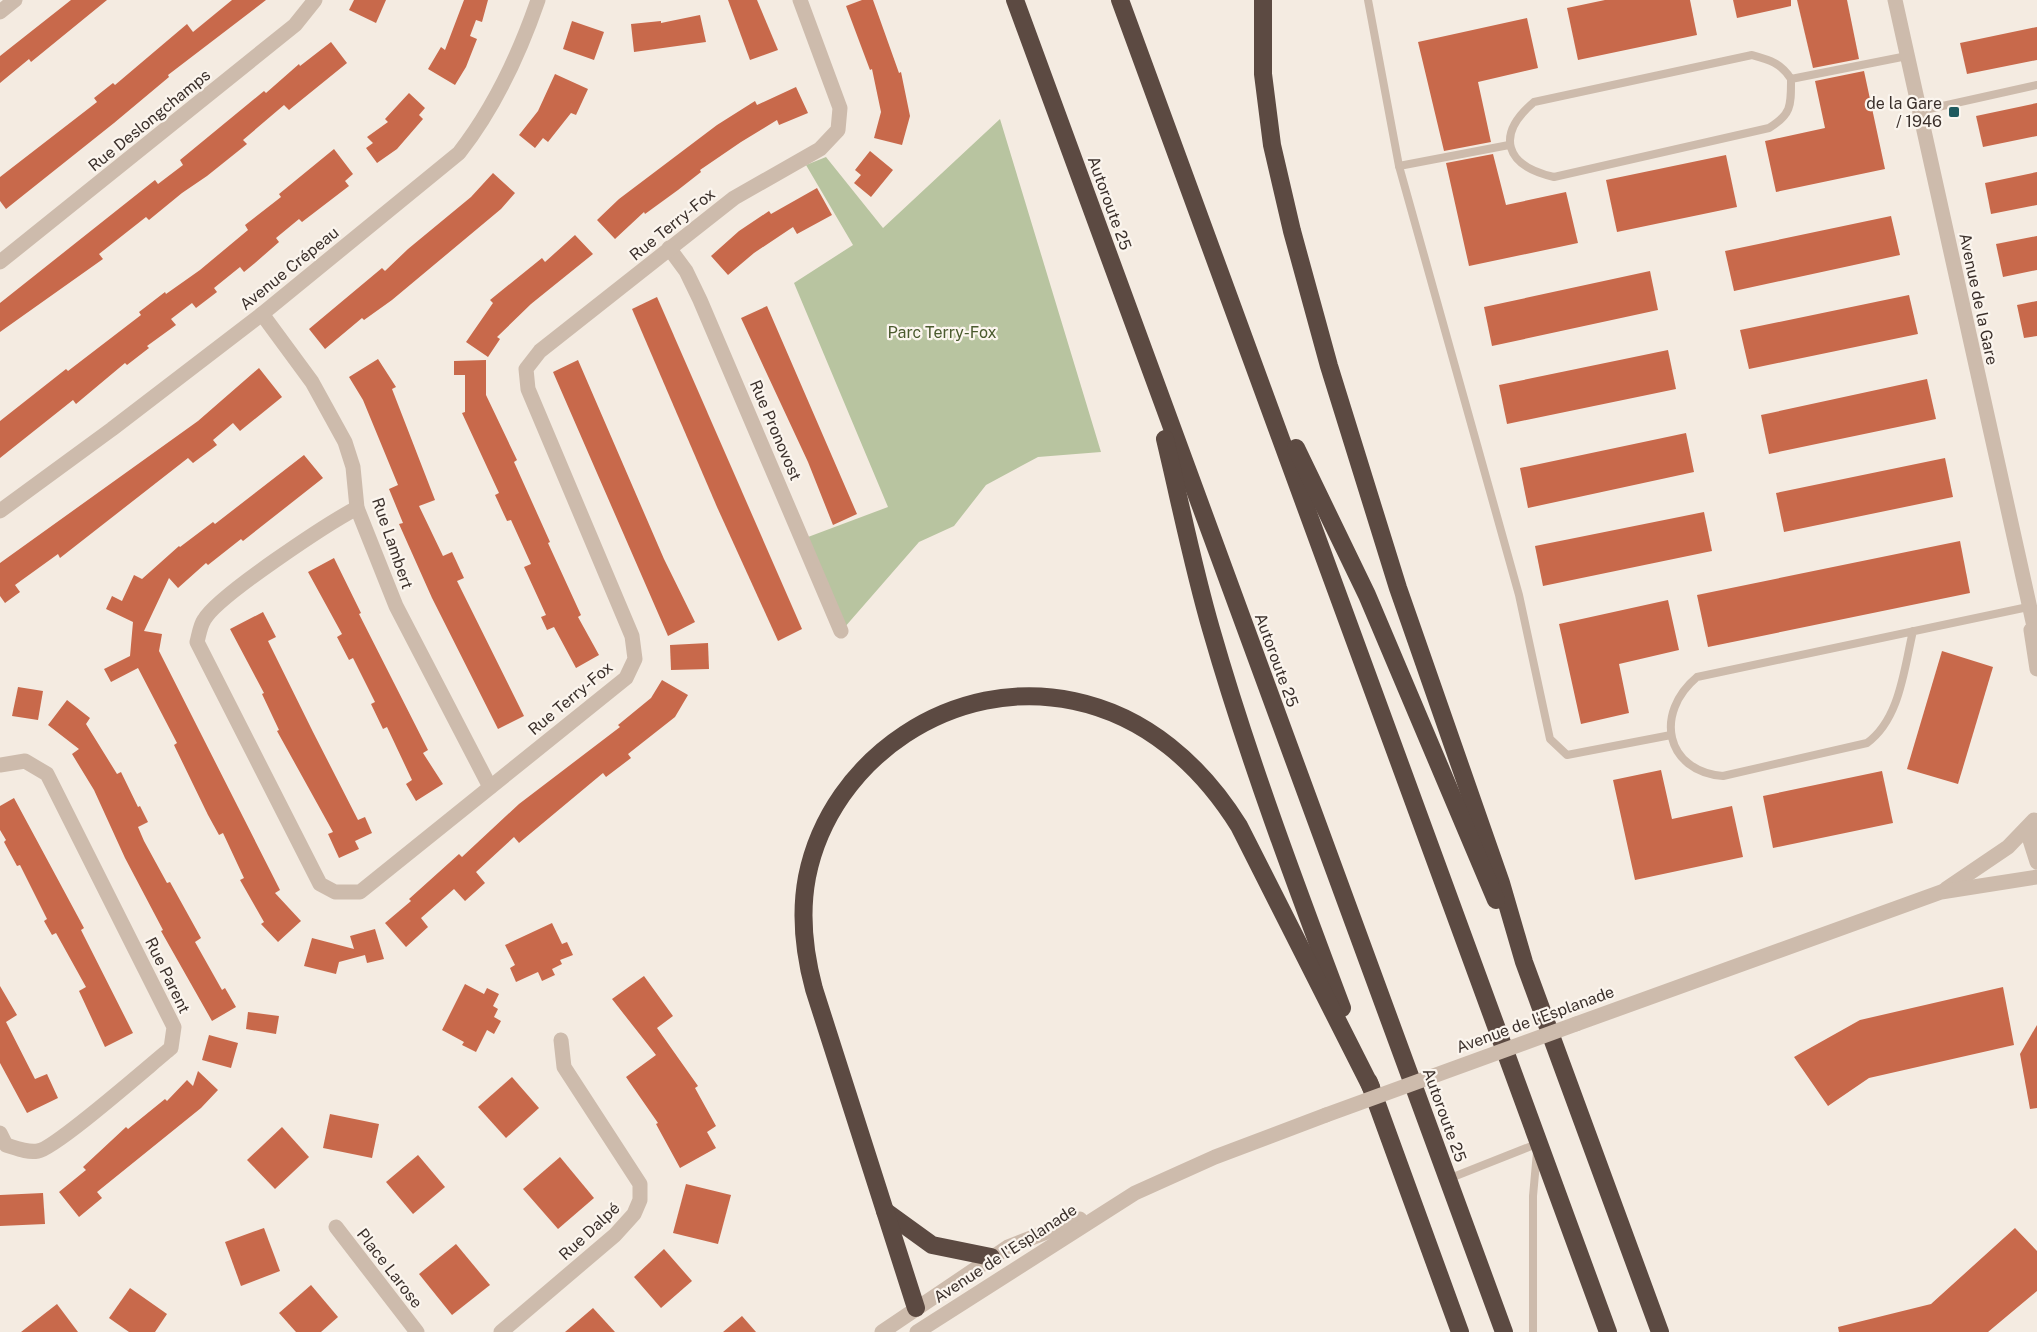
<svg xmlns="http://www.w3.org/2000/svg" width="2037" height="1332" font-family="'Public Sans',sans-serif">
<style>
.green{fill:#b8c4a0}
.building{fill:#c8694b}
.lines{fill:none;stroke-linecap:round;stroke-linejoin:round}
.service{stroke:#cdbbac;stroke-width:8}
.minor{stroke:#cdbbac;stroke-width:15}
.tertiary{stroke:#cdbbac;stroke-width:15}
.motorway{stroke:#5c4a42;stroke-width:18}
.tertiary-bridge{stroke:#cdbbac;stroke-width:15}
.poi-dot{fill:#1f5a5e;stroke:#fbf5ee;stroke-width:2}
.labels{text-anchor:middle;stroke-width:4.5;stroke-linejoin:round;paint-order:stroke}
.poi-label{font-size:16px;fill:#3b302b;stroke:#fbf5ee;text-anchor:end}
.street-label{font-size:16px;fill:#3b302b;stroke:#fbf5ee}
.park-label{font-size:16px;fill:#4a5a2e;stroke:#fbf5ee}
</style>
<rect width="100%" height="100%" fill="#f4ebe1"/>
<path class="green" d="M1000,119L1101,452L1038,457L986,485L954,526L919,542L844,628L800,540L888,507L794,283L853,245L806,165L826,157L883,228Z"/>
<g class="building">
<path d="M71,0H107L31,62L29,59L0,83V56Z"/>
<path d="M232,0H266L168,75L169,77L114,123L6,209L0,201V177L97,102L94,98L113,83L115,85L187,24L193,32Z"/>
<path d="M354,0H386L376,23L349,10Z"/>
<path d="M464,0H488L482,22L476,20L470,36L477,39L466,67L455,85L428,69L441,47L445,50Z"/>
<path d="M728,0H757L778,50L750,60Z"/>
<path d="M862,0H873L899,73L901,72L910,116L902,145L874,138L881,112L872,69L870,70L846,6Z"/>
<path d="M1605,0H1690L1697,35L1578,60L1567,8Z"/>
<path d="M1733,0H1791V6L1737,18Z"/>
<path d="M1797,0H1847L1859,59L1813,68Z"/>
<path d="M700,15L706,42L634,52L631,24L661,21V23Z"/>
<path d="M1527,18L1538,68L1478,82L1491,142L1444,151L1418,42Z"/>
<path d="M572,21L604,32L594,60L563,49Z"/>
<path d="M2037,27V60L1967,74L1960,43Z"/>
<path d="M331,42L347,63L289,110L284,105L243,140L247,144L207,176L182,193L149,220L146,217L99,254L103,259L0,332V303L155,180L158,184L183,165L180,160L264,91L266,93L299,64L300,66Z"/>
<path d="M1864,71L1885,169L1776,192L1765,141L1825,128L1815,81Z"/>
<path d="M555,74L588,89L576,115L571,113L548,142L543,138L535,148L519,135L538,111Z"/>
<path d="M796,87L808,113L779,125L777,120L741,142L700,170L701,172L678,190L645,214L644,212L615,239L597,220L619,199L717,125L755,101L757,105Z"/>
<path d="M409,93L425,108L419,115L423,119L397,149L377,163L366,148L373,143L367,137L388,122L385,119Z"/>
<path d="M2037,103V136L1983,147L1976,116Z"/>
<path d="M334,149L353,174L345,181L349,186L302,222L299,219L276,238L279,242L255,263L244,272L240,267L214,288L217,292L196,308L192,303L171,319L176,325L147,346L149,348L127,365L125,363L76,404L73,400L0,458V421L66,369L68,371L141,315L139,312L165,292L166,294L200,270L248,230L245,225L281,197L279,194Z"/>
<path d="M870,151L893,170L871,197L854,183L861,175L855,170Z"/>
<path d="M1493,154L1506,205L1566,192L1578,243L1469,266L1446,163Z"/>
<path d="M1726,155L1737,207L1617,232L1606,180Z"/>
<path d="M2037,172V205L1991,214L1985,183Z"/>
<path d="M493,173L515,193L501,209L392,300L364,320L362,318L325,349L309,329L382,268L385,271L408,249L471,197Z"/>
<path d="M817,188L832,215L797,234L793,227L754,253L728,275L711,256L739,231L769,211L771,214Z"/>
<path d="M1891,216L1900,255L1734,291L1725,251Z"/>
<path d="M575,235L593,254L531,304L497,337L500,339L488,357L466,342L493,303L490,300L542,258L545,262Z"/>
<path d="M2037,236V270L2003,277L1996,244Z"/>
<path d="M1650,271L1658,310L1492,346L1484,307Z"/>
<path d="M1909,295L1918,334L1749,369L1740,330Z"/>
<path d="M657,297L802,629L778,641L717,507L632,309Z"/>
<path d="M2037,301V336L2024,338L2017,305Z"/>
<path d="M767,306L857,514L833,525L808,462L741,318Z"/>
<path d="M1668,350L1676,389L1507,424L1499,385Z"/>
<path d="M378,359L396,387L392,389L435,500L419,506L443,556L452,552L464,578L457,581L524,716L498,729L432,598L399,524L403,523L389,489L398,485L363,400L349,377Z"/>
<path d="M486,360V395L517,460L514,462L550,542L548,543L581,615L578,617L599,655L576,668L554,627L547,630L541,617L546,615L524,567L531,564L511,520L507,521L495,495L499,493L462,413L465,412V375H454V361Z"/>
<path d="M578,360L664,559L695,622L668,636L553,372Z"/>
<path d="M259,368L282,397L240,431L233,423L213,440L217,445L193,463L188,458L60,558L58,554L15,585L20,592L5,603L0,596V563L198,421Z"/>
<path d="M1927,379L1936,419L1769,454L1761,415Z"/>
<path d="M1686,433L1694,472L1528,508L1520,468Z"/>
<path d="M304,455L323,478L243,541L241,539L208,565L206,563L178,588L169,578L144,631L162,634L159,651L280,890L275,893L301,921L278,942L261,924L264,922L240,880L244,878L223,833L219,835L208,815L174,745L177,743L138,668L111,682L104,669L130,656L133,622L106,609L112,596L122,601L134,575L142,579L179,546L180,547L213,522L215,524Z"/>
<path d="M1945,458L1953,497L1784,532L1776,493Z"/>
<path d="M1704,512L1712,551L1543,586L1535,546Z"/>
<path d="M1960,541L1970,593L1708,647L1697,595Z"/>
<path d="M334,558L361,613L359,614L428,750L423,753L443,784L416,801L406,784L412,780L387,727L383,729L371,704L375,702L353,658L349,660L337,637L342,634L308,572Z"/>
<path d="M1668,600L1679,650L1619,664L1629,713L1581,724L1559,624Z"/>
<path d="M263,612L276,637L268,641L313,732L358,820L365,817L372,833L355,841L359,849L339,858L328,834L333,832L277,731L279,730L262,694L264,693L230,629Z"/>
<path d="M708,643L709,669L671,670L670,645Z"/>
<path d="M1942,651L1993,667L1958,784L1907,769Z"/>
<path d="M662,680L688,695L675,717L628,754L631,758L606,777L603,773L519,843L514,837L476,872L485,883L465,901L454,889L421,918L428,927L406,947L385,923L411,901L409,899L459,854L462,857L519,804L620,727L618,725L651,698Z"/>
<path d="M18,687L43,691L38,720L12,716Z"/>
<path d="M67,700L90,718L86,724L117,774L121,772L138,807L140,806L148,822L138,827L144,841L167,883L170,882L201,938L195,942L222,990L225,988L236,1007L212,1021L161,931L163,930L125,858L94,790L72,754L79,749L48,725Z"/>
<path d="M1661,770L1672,819L1732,806L1743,857L1635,880L1613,780Z"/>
<path d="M1882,771L1893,823L1773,848L1763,796Z"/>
<path d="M14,798L84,928L81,930L133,1033L105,1047L79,991L86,987L56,933L52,935L44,921L47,919L20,865L17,866L4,842L6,840L0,830V806Z"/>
<path d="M552,923L562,944L567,942L573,955L560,960L562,964L552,969L555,975L542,981L538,972L516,982L510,968L515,965L505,945Z"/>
<path d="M375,929L384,959L367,963L365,955L339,962L336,974L304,966L312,938L354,949L350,936Z"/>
<path d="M644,976L673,1016L657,1028L698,1086L695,1088L716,1126L707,1132L716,1148L680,1168L656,1124L658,1123L626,1077L656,1055L612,999Z"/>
<path d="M465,984L484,994L487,988L499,994L493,1006L498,1009L494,1017L501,1021L494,1034L487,1030L476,1052L462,1045L464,1042L442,1030Z"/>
<path d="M0,986L17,1015L6,1022L35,1079L47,1074L58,1098L27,1113L0,1063Z"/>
<path d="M2003,987L2014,1045L1869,1078L1828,1106L1794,1057L1860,1020Z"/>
<path d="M248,1012L279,1016L276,1034L246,1029Z"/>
<path d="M2037,1025V1108L2030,1109L2020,1054Z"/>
<path d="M209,1035L238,1043L231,1068L202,1060Z"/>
<path d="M198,1071L218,1090L201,1108L97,1192L102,1198L79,1217L59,1192L86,1170L83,1167L126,1127L128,1129L165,1099L167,1101L187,1080L193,1086Z"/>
<path d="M512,1077L539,1108L506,1138L478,1107Z"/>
<path d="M330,1114L379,1124L372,1158L323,1148Z"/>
<path d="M282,1127L309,1157L275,1189L247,1160Z"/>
<path d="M418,1155L445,1187L413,1214L386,1182Z"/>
<path d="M560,1157L594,1198L558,1229L523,1189Z"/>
<path d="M686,1184L731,1195L718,1244L673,1233Z"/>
<path d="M43,1193L45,1224L0,1226V1195Z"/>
<path d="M264,1228L280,1271L241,1286L225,1242Z"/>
<path d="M2015,1228L2037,1251V1291L1988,1332H1839L1838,1327L1931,1304Z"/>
<path d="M456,1244L490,1285L452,1315L419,1274Z"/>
<path d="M664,1249L692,1281L661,1308L634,1277Z"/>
<path d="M311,1285L338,1317L321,1332H296L279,1313Z"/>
<path d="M130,1288L167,1314L155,1332H129L109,1318Z"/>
<path d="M57,1304L78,1332H21Z"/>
<path d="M593,1308L615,1332H565Z"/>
<path d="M742,1316L756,1332H723Z"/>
</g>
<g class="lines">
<g class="service">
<path d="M1368,0L1399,166L1519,595L1550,739L1567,755L1671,735"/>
<path d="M1791,79C1791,105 1792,114 1769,128L1554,177C1505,166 1495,135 1534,102L1752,55C1770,60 1781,63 1791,79L1907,56"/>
<path d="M1920,111L2037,85"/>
<path d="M1399,166L1509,145"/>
<path d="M1913,631C1904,669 1900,719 1867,743L1723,776C1665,771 1654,713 1697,677L2028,607"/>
<path d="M1448,1179L1539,1143"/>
<path d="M1533,1332V1196L1537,1152"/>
</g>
<g class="minor">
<path d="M0,12L15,0"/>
<path d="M669,248L686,271L700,300L841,631"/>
<path d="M0,262L295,25L315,0"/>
<path d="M262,314L312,382L345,442L353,467L357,508L396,606L490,787"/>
<path d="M357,508C330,522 217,596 204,620C200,626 199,635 197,642L320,884L335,892H360L626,678L635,659L632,636L528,389L526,369L540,351L734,198L820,149L838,130L840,108L800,0"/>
<path d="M0,511L112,429L262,314L459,153C495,107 519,55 538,0"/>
<path d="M0,765L25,761L47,774L174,1027L171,1048C150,1065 56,1148 38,1151C27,1153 16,1148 6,1145L0,1133"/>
<path d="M336,1227L417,1332"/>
<path d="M501,1332L615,1235L634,1214L640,1200V1184L564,1067L561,1040"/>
</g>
<g class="tertiary">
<path d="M1895,0L2037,640"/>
<path d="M2031,630L2037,669"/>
<path d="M2034,822L2030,840L2037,862"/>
<path d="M1946,889L2008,847L2034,820"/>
<path d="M1576,1024L1941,892L2037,877"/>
<path d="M882,1332L1008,1247L1080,1219"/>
<path d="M917,1332L1135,1193L1215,1157L1326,1115"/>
</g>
<g class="motorway">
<path d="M1015,0L1504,1332"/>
<path d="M1120,0L1608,1332"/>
<path d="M1263,0V74L1272,145L1292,231L1329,366L1398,588L1501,883L1524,962L1660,1332"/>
<path d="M1165,439C1180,502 1193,567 1211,629C1248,758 1295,883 1342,1008"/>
<path d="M1296,448L1367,595L1496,900"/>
<path d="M1369,1082L1460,1332"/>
<path d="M885,1211L932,1245L991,1257"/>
<path d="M916,1308L814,989C804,952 800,914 807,877C831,757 955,675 1074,701C1146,716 1201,765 1239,826L1371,1087"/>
</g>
<path class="tertiary-bridge" d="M1326,1115L1576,1024"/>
</g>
<rect class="poi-dot" x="1948" y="106" width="12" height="12" rx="3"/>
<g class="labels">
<g class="poi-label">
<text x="1942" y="109">de la Gare<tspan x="1942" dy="18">/ 1946</tspan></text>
</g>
<g class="street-label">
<text transform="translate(149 120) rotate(-39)" y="6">Rue Deslongchamps</text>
<text transform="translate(1110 203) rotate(70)" y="6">Autoroute 25</text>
<text transform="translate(672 224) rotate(-39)" y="6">Rue Terry-Fox</text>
<text transform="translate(289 268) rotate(-39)" y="6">Avenue Crépeau</text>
<text transform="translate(1979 299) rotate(78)" y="6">Avenue de la Gare</text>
<text transform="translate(776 430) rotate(67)" y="6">Rue Pronovost</text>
<text transform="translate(393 543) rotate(71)" y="6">Rue Lambert</text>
<text transform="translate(1277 660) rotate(70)" y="6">Autoroute 25</text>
<text transform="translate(570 698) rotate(-40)" y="6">Rue Terry-Fox</text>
<text transform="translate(168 975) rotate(64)" y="6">Rue Parent</text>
<text transform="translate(1535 1019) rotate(-20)" y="6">Avenue de l'Esplanade</text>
<text transform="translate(1445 1115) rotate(70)" y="6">Autoroute 25</text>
<text transform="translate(589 1231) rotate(-43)" y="6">Rue Dalpé</text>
<text transform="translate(1005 1253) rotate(-33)" y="6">Avenue de l'Esplanade</text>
<text transform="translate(390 1268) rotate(52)" y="6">Place Larose</text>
</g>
<g class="park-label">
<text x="942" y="338">Parc Terry-Fox</text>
</g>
</g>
</svg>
